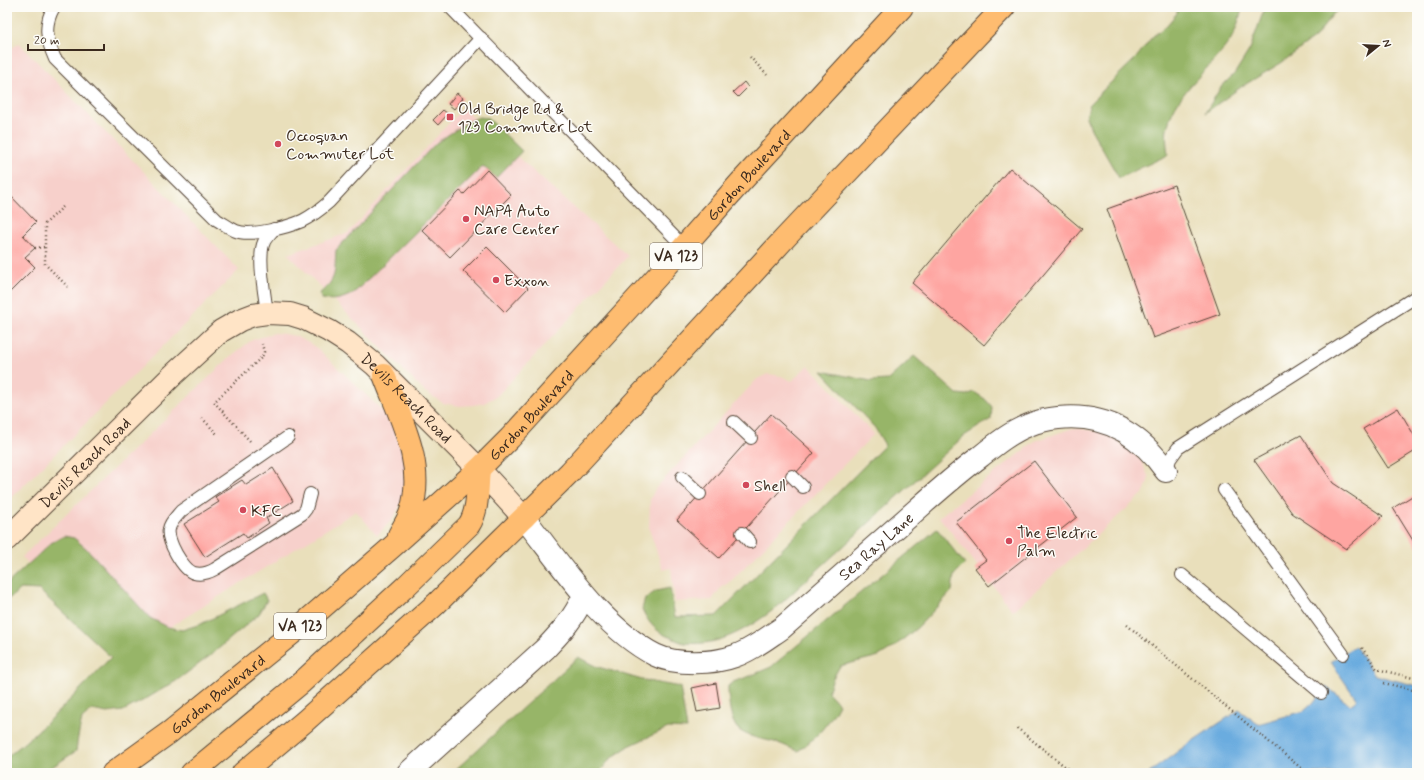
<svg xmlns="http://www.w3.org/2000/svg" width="1424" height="780" font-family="Mynerve,sans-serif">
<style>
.built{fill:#f7d0cb}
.forest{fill:#97b568;stroke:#697043}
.water{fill:#6bacdf;stroke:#536b7e}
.building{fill:#fea5a1}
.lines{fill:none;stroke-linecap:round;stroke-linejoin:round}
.lane-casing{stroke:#554536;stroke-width:14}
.street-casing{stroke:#554536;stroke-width:24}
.secondary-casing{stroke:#554536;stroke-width:24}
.highway-casing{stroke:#554536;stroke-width:24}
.path{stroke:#554536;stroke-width:2.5;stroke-dasharray:1 3;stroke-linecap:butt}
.lane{stroke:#fff;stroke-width:12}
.street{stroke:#fff;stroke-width:22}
.secondary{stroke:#ffe4c6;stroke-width:22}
.highway{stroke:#febc70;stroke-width:22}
.poi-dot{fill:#d1495b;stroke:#fdfcf7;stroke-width:1.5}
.labels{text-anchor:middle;stroke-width:3;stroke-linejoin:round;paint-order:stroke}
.shield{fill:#fdfcf7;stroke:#75695f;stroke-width:1}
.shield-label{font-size:15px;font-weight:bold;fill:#3b2a1e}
.poi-label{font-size:16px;fill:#3b2a1e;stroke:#fdfcf7;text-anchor:start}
.street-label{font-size:16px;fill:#3b2a1e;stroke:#fdfcf7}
</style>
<rect width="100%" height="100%" fill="#fdfcf7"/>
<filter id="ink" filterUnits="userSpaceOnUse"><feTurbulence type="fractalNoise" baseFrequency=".025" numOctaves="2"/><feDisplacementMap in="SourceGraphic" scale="8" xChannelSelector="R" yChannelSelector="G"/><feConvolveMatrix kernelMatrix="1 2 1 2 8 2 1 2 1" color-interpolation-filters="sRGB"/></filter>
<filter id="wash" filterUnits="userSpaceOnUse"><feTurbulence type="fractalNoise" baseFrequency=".012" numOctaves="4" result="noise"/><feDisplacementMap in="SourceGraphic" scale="16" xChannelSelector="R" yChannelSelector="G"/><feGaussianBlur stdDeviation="0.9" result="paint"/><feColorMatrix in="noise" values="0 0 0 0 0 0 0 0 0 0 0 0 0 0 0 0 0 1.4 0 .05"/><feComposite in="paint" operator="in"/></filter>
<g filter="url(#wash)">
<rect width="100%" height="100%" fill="#e9dfbb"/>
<g class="built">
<path d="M19,43L239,270L7,502V52Z"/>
<path d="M463,108L628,256L497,396L484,403L474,405L460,406L443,403L424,391L288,254L348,233Z"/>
<path d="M275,333L285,334L295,336L309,343L318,349L386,414L394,427L407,466L404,498L399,508L392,520L377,535L356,511L120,658L22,557L231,356L252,340Z"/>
<path d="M808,365L874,434L733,579L720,589L712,600L675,602L671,568L663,570L649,529L650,500L655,489L757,379L768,374L781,376L792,381Z"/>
<path d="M1073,428L1106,432L1132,451L1141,460L1149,478L1144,493L1013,611L939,517L1035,441Z"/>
</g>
<g class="forest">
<path d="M1177,7H1243C1239,17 1237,30 1231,39C1212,68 1177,90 1168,125C1165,134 1167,146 1168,155L1119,178L1091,129L1086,117L1090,103L1136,58L1152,37L1167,25L1177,13Z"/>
<path d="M1265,7H1343L1333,14L1315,38L1281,63L1241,87L1205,113L1221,87L1235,73L1250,49Z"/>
<path d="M479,117L488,118L522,151L496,178L483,166L354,293C342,299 337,301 322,299L319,294C338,278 334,273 336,250L436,143L466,123Z"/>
<path d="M914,356L957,394L967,395L974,392L985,399L992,407L991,419L964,436L776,608C750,627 720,647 686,643C682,643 676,640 672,638C657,633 648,623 642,609L645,599L656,591L670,588L675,617L716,616L885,445L875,428L822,371L871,381L888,380Z"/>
<path d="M937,529L965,564L954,575L952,591L918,627L895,646L879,656L840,666L833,678L828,692L839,704C830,723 815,739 798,751C792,749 786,746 781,744C767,739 751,739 739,730C730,723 728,698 728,686L733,682L750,676L771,667Z"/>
<path d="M64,536L74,538L88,550L150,618L168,627L182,630L201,624L263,593L267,600L259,614L211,655L176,681L144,700L123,711L107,713L92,710L82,719L78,737L76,751L43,773H7V757C46,726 77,693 111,657L39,590L21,589L7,600V584L51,543Z"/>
<path d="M578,657L595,666L642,680L680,687L687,729L668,728L644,739L629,746L610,759L599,773H452Z"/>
</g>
<path class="water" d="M1355,646L1375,675L1417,686V773H1149L1185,746L1239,710L1258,724L1304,711L1313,703L1326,686L1350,705L1357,700L1331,662Z"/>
<g id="blocks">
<g class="building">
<path d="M744,82L748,87L738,97L733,92Z"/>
<path d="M457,93L463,98L454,109L448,104Z"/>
<path d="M443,110L448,114L438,125L433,120Z"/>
<path d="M1010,168L1082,229L984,345L912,283Z"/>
<path d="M487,170L511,195L450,257L422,230L460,191L464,194Z"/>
<path d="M1174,185L1220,314L1153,338L1107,209Z"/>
<path d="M7,192L36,222L23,235L35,248L25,257L35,267L7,295Z"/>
<path d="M487,247L528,288L505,312L463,271Z"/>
<path d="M1398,408L1417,440V450L1388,468L1363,429Z"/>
<path d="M771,414L814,453L719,558L677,520Z"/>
<path d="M1301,435L1333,483L1383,516L1346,549L1292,513L1254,460Z"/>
<path d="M1034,461L1077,517L989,586L975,568L986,560L956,522Z"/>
<path d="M273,468L293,501L266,518L269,523L247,538L243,533L205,557L184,524L219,502L215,497L242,480L246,485Z"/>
<path d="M1417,493V547L1393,508Z"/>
<path d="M716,683L720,708L697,712L692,688Z"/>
</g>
</g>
</g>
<g filter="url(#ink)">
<use href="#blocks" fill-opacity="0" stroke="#554536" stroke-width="1"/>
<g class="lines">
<defs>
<g id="lane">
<path d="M54,7C43,25 47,41 55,59L217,220C223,223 229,228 236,231C250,237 288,227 302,221C312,216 321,209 329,202L481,38"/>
<path d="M450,7L684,247"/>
<path d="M267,313C265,296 257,256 264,242C266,237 271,233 274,229"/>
<path d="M734,422L751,438"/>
<path d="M288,437L181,511C177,516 170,522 169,529C166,540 183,570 194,573C202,575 208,573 215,569L302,514L306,509L310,494"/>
<path d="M1166,471L1170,459L1178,448L1417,296"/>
<path d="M792,476L803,487"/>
<path d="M682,477L700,494"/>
<path d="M1224,490L1343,654"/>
<path d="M742,533L750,542"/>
<path d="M1182,575L1321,693"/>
</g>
<g id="street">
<path id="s1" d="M524,518C561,564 601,627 655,655C675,665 714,664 735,656C752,650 767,638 782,628C823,592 864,556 905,520C930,498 954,476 981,456C996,444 1011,432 1029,425C1038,421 1049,419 1058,418C1105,413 1140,434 1166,471"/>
<path d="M408,773L546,648C563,630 573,619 584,596"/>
</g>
<g id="secondary">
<path id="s2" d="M7,539L173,375L221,331L240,320L253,315L267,313L290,314L303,318L329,331L348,343L375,365L479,469L524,518"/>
</g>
<g id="highway">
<path d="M384,375C400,418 426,464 411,511C409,519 403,527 399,535"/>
<path id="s3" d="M113,773L170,732L295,631L392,547L479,469L510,438L664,269L740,183L902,7"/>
<path d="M192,773L302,682L406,586L469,525C479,510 477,487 479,469"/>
<path d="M243,773L305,721L436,604L570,472L786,237L1004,7"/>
</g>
</defs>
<use href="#lane" class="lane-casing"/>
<use href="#street" class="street-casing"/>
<use href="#secondary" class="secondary-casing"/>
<use href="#highway" class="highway-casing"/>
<g class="path">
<path d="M750,57L767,75"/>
<path d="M63,207L45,224V264L69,288"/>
<path d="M35,248L45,247"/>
<path d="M202,418L217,434"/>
<path d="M250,441L214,402L262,357L264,352L262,344"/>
<path d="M1127,625L1307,773"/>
<path d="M1362,648L1377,669L1417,679"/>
<path d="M1384,683L1417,691"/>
<path d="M1017,728L1073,773"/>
</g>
<use href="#lane" class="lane"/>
<use href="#street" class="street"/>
<use href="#secondary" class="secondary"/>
<use href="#highway" class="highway"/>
</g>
</g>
<g class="poi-dot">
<rect x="446" y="113" width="8" height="8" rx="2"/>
<circle cx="278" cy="144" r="4"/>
<circle cx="466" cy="219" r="4"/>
<circle cx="496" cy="280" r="4"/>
<circle cx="746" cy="485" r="4"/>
<circle cx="243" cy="510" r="4"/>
<circle cx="1009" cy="541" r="4"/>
</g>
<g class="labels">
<g class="shield">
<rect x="650" y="243" width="52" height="26" rx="3"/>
<rect x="274" y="613" width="52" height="26" rx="3"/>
</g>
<g class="shield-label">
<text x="676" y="261">VA 123</text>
<text x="300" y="631">VA 123</text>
</g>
<g class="poi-label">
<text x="458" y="114">Old Bridge Rd &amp;<tspan x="458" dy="18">123 Commuter Lot</tspan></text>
<text x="286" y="141">Occoquan<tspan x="286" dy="18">Commuter Lot</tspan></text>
<text x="474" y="216">NAPA Auto<tspan x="474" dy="18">Care Center</tspan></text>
<text x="504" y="286">Exxon</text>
<text x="754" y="491">Shell</text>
<text x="251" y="516">KFC</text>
<text x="1017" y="538">The Electric<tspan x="1017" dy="18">Palm</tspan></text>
</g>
<g class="street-label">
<text dy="6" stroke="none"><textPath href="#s3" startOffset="875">Gordon Boulevard</textPath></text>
<text dy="6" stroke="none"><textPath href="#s2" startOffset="517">Devils Reach Road</textPath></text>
<text dy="6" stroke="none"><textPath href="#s3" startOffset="551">Gordon Boulevard</textPath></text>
<text dy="6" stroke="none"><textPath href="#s2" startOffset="109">Devils Reach Road</textPath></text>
<text dy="6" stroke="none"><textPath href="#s1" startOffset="452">Sea Ray Lane</textPath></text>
<text dy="6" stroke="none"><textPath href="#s3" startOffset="131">Gordon Boulevard</textPath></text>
</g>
</g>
<rect width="1424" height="780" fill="none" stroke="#fdfcf7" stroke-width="24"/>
<g transform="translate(1378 46) rotate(72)" stroke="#fdfcf7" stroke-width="3" paint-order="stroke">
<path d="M0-3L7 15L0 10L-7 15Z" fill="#3b2a1e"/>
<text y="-6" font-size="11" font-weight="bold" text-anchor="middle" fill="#3b2a1e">N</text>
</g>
<path d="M28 44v6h76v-6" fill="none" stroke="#3b2a1e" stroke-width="2"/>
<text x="34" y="44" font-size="12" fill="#3b2a1e" stroke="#fdfcf7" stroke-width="3" paint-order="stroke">20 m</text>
</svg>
